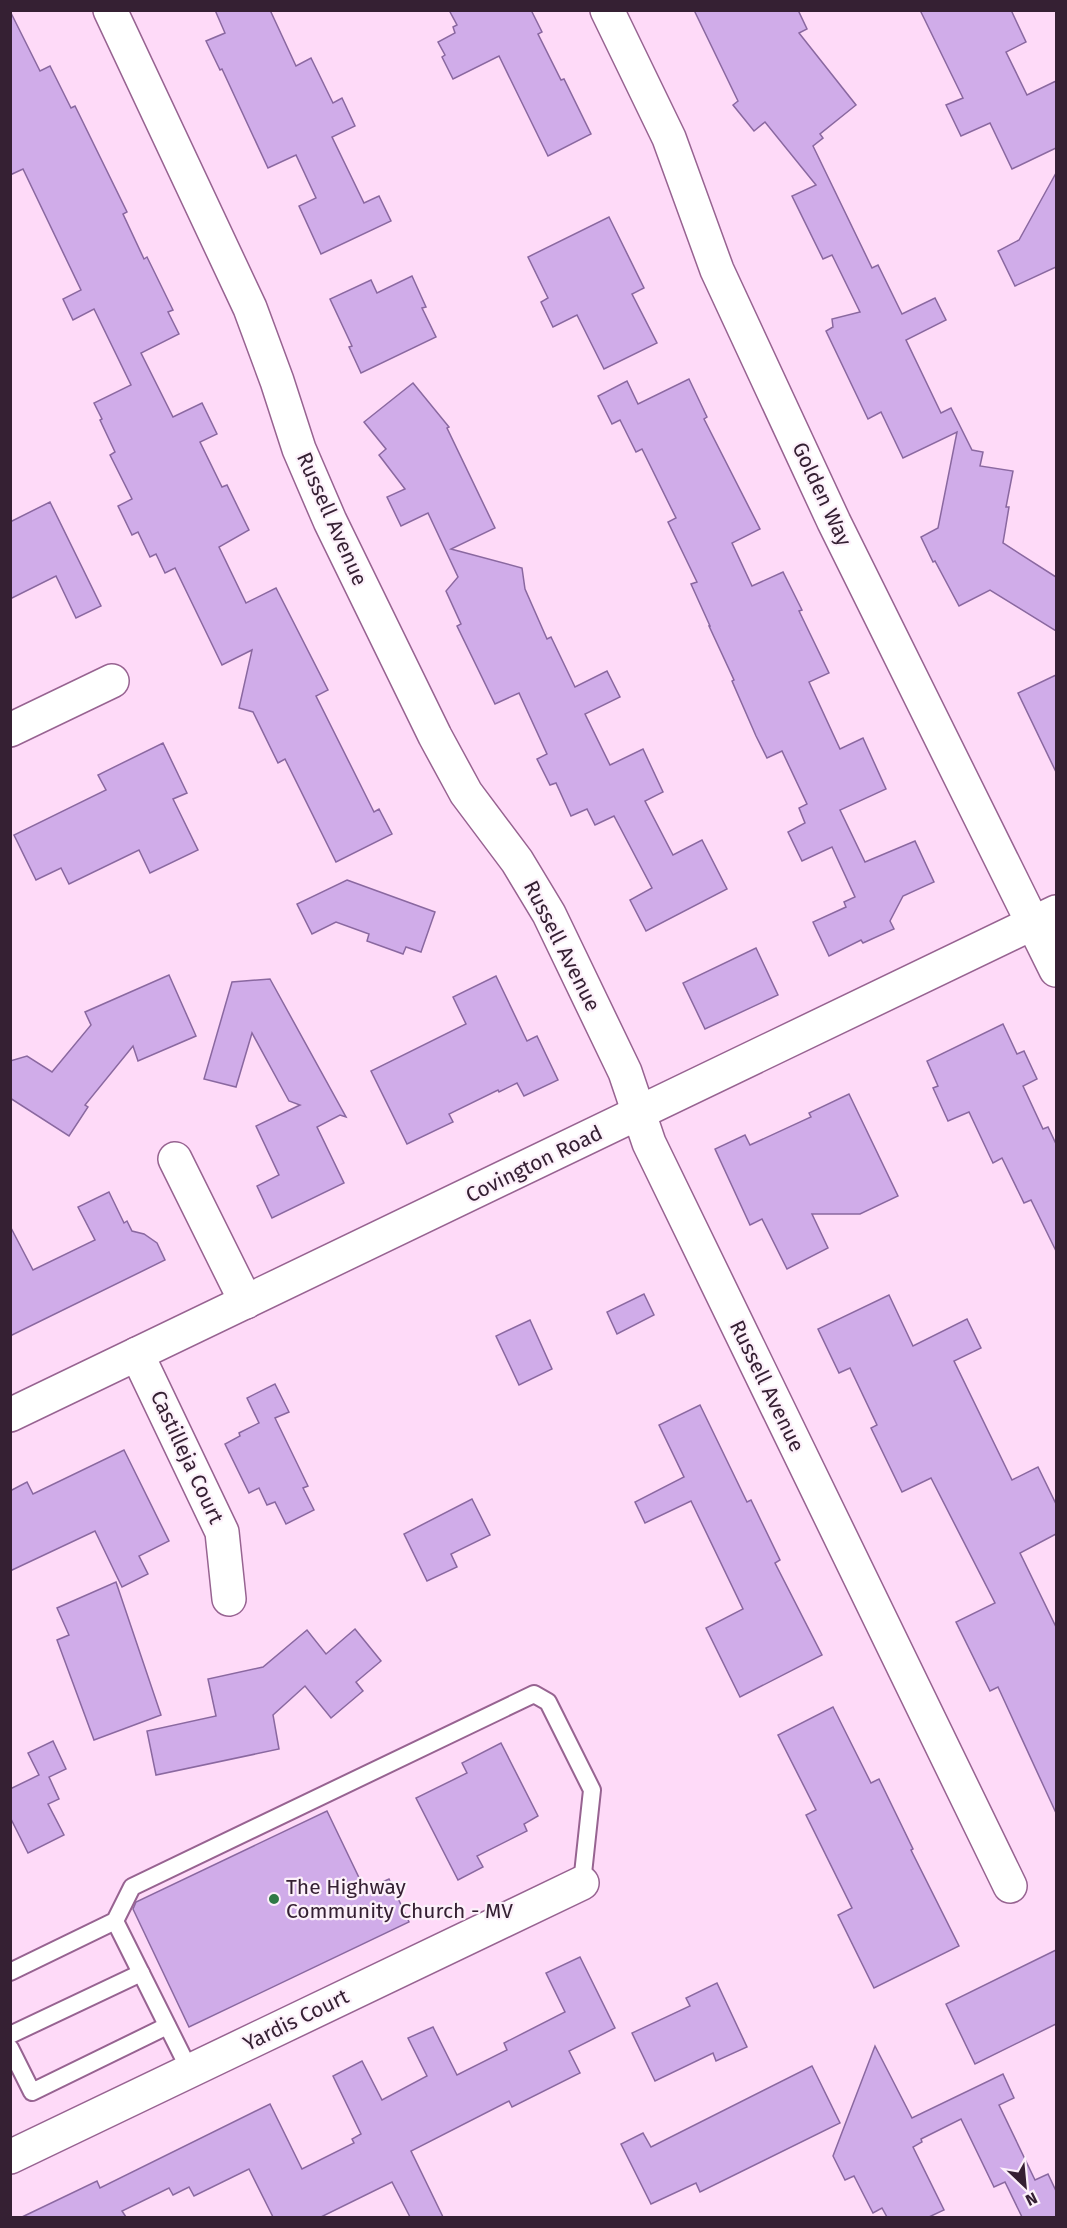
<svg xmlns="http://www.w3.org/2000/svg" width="1067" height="2228" font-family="'Fira Sans',sans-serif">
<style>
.building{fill:#d0ace9;stroke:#8a68a0;stroke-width:1.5}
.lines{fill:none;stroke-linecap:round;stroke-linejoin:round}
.service-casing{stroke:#976391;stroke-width:20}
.minor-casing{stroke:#976391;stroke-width:36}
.service{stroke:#fff;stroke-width:16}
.minor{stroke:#fff;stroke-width:33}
.poi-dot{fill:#2f7946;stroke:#fcf0fa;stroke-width:2}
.labels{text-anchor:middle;stroke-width:4.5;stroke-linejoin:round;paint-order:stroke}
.street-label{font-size:21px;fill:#352033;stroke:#fcf0fa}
.poi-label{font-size:21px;fill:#352033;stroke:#fcf0fa;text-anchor:start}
</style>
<rect width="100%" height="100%" fill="#fedaf8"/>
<g class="building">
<path d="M215,10H270L296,66L311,58L333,103L342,98L355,126L332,137L364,203L379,196L391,221L321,254L299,206L316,198L296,155L268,168L222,69L220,70L206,41L225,33Z"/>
<path d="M449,10H531L542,32L538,34L561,80L564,79L591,134L548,156L499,56L453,79L442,57L445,55L438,42L455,33L453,27L457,25Z"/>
<path d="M694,10H798L807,29L799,33L856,105L820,134L823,138L813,146L872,268L878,265L902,314L935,298L946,320L906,340L941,413L951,408L972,450L983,452L980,466L1013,471L1006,507H1009L1003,543L1056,577V631L990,590L959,606L935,561L933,562L921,537L938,528L957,432L903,458L881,412L868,419L826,331L833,327L832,319L860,312L832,255L823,259L792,196L816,185L765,122L754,131L733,105L738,101Z"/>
<path d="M920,10H1011L1026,42L1006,52L1027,95L1056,81V148L1012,169L990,123L961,136L946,105L963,98Z"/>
<path d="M10,11L40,71L50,66L71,108L75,106L127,212L123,214L144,259L147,257L173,310L168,312L179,334L141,353L173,417L202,403L217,434L200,442L222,487L227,485L249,530L219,547L246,603L276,588L328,690L316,696L374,812L379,809L392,834L336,862L285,759L278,763L253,712L239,708L252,650L222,665L175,568L165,573L156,554L150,557L138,532L132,535L118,506L132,499L110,455L115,452L100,420L102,419L94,403L131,385L94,309L73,320L63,299L81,290L23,169L10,175Z"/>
<path d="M1056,173V267L1015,286L998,251L1019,240Z"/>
<path d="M609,217L644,288L632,294L657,343L604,369L577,315L553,327L541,302L548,298L528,257Z"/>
<path d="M412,276L426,307L422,308L436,337L361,373L349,347L352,346L330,299L371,280L377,293Z"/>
<path d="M689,379L707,417L704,419L760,529L732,543L752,586L783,572L802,610L799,611L829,673L809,682L840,749L863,738L886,789L840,810L865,862L915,841L934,882L903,896L890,921L894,929L863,943L861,940L829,956L813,922L846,907L844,902L855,897L832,847L802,861L788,832L805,823L799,808L807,804L782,751L767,758L756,736L732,681L734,680L709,626H710L691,584L697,582L668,522L676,518L642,449L636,452L620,420L612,424L598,396L627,381L638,404Z"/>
<path d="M413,383L449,427L447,428L495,528L451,549L522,568L525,589L547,639L551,637L575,687L607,671L620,697L585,714L610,765L643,749L663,792L645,801L673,855L702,840L727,889L646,931L630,900L652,888L614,816L595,825L587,809L571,816L556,783L550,785L537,759L547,754L519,693L495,704L457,626L461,624L446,591L458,577L428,513L401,526L387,497L405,489L379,455L386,449L364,422Z"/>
<path d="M50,502L101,606L76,618L56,576L10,599V522Z"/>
<path d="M1056,675V772L1018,693Z"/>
<path d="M163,743L187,793L173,799L198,850L150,873L139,850L69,884L61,868L36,880L14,835L106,790L98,775Z"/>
<path d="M347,880L435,912L421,952L406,947L403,954L367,941L369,934L336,922L312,934L297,904Z"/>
<path d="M756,948L778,995L705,1029L683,983Z"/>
<path d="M169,975L196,1036L138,1061L133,1046L85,1105L88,1107L69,1136L10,1098V1061L27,1056L52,1072L91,1025L85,1012Z"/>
<path d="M496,976L527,1041L537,1036L558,1080L524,1096L517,1083L499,1092L498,1090L449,1114L453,1122L407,1144L371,1071L466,1024L453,997Z"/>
<path d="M270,979L346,1117L340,1115L317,1127L344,1183L272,1218L257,1186L279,1175L256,1126L300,1105L289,1101L252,1033L236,1087L204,1079L232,982Z"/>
<path d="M1003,1024L1017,1054L1024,1051L1037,1079L1023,1086L1043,1129L1048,1127L1056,1144V1251L1031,1200L1024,1203L1002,1158L993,1163L969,1112L948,1121L933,1088L938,1086L927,1061Z"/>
<path d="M849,1094L898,1196L860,1214H812L828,1248L787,1269L762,1219L750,1225L715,1149L745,1135L750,1145L811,1117L809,1113Z"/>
<path d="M109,1192L124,1223L127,1221L132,1231L144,1234L157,1243L165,1260L10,1336V1226L33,1270L95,1240L78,1207Z"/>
<path d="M644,1294L654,1315L617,1334L607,1312Z"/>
<path d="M889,1295L913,1346L967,1319L981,1348L954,1361L1012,1480L1038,1467L1056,1504V1534L1020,1553L1056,1627V1813L998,1687L990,1691L956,1622L995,1603L931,1478L902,1492L871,1428L877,1425L850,1368L839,1373L818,1329Z"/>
<path d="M530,1320L552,1369L519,1385L496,1336Z"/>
<path d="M275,1384L289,1412L275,1418L308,1486L303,1488L314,1510L286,1524L275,1502L267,1505L259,1488L249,1493L225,1444L240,1436L239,1433L259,1423L247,1398Z"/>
<path d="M700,1405L747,1502L751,1500L780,1560L775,1563L822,1655L740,1697L706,1628L743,1609L691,1501L645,1523L635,1502L684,1477L659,1425Z"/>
<path d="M124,1450L169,1541L139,1556L148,1574L122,1587L95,1531L10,1571V1491L27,1482L33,1494Z"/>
<path d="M472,1499L490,1535L451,1554L457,1567L427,1581L404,1534Z"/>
<path d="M116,1582L161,1715L94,1740L57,1640L69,1635L57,1608Z"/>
<path d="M355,1629L381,1661L356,1682L363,1691L331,1718L305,1686L273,1715L279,1749L156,1775L147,1731L216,1716L208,1679L263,1667L307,1630L326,1654Z"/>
<path d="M833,1707L871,1783L879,1779L913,1849L911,1850L959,1946L874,1988L838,1915L852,1908L806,1815L816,1810L778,1735Z"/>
<path d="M53,1741L66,1769L49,1777L59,1799L48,1804L64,1835L28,1853L10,1817V1789L39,1775L28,1753Z"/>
<path d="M501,1743L538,1816L524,1824L527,1831L477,1856L483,1867L458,1880L416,1798L467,1773L462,1763Z"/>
<path d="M327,1811L365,1890L389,1879L409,1922L189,2027L133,1909L136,1902Z"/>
<path d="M1056,1950V2024L975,2064L946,2004Z"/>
<path d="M580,1957L615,2028L569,2051L580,2073L512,2107L509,2101L411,2151L443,2217H410L392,2182L321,2217H273L249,2169L194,2196L189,2187L173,2195L169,2188L122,2211L126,2217H22L97,2181L100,2188L270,2104L302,2169L354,2143L352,2139L361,2134L333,2076L362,2061L382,2100L427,2076L408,2038L433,2027L457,2075L507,2050L504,2043L565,2012L546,1973Z"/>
<path d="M717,1983L747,2047L716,2061L713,2053L655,2081L632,2033L690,2006L686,1998Z"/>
<path d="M875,2046L912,2118L1003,2074L1014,2098L999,2105L1035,2180L1048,2174L1056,2191V2217H1022L1005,2182L994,2187L961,2119L921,2139L922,2142L913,2147L944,2210L929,2217H887L882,2208L873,2213L854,2176L845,2180L833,2156Z"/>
<path d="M812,2066L840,2123L700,2192L696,2183L651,2204L621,2144L643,2133L651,2147Z"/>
</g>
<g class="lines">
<defs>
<g id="service">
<path d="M115,1921L190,2071"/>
<path d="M10,1972L115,1921L132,1887L534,1694L548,1702L592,1790L582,1883"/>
<path d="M10,2035L141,1973"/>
<path d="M10,2048L32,2092L167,2026"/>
</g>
<g id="minor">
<path d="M110,10L250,308L277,381L299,449L330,521L435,736L466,793L517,861L549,914L625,1072L649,1143L1010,1886"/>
<path d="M607,10L669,138L717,270L834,522L1056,970"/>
<path d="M10,730L112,681"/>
<path d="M175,1159L246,1302"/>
<path d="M137,1354L222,1532L229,1599"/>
<path d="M10,1415L1056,912"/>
<path d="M10,2157L582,1883"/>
</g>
</defs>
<use href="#service" class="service-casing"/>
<use href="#minor" class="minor-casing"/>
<use href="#service" class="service"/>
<use href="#minor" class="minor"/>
</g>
<circle class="poi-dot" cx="274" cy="1899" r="6"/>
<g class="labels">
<g class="street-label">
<text transform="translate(822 494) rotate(65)" y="7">Golden Way</text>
<text transform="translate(332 519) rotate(66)" y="7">Russell Avenue</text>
<text transform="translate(562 946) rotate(63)" y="7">Russell Avenue</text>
<text transform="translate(534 1164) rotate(-26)" y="7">Covington Road</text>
<text transform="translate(767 1386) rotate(64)" y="7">Russell Avenue</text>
<text transform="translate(187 1457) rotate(65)" y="7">Castilleja Court</text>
<text transform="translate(296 2020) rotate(-26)" y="7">Yardis Court</text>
</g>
<g class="poi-label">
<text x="286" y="1894">The Highway<tspan x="286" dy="24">Community Church - MV</tspan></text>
</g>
</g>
<rect width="1067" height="2228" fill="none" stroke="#352033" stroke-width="24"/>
<g transform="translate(1025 2186) rotate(154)" stroke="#fcf0fa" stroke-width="4.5" paint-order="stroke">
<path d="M0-4.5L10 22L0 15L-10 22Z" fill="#352033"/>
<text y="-9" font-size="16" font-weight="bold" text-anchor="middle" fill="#352033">N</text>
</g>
</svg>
